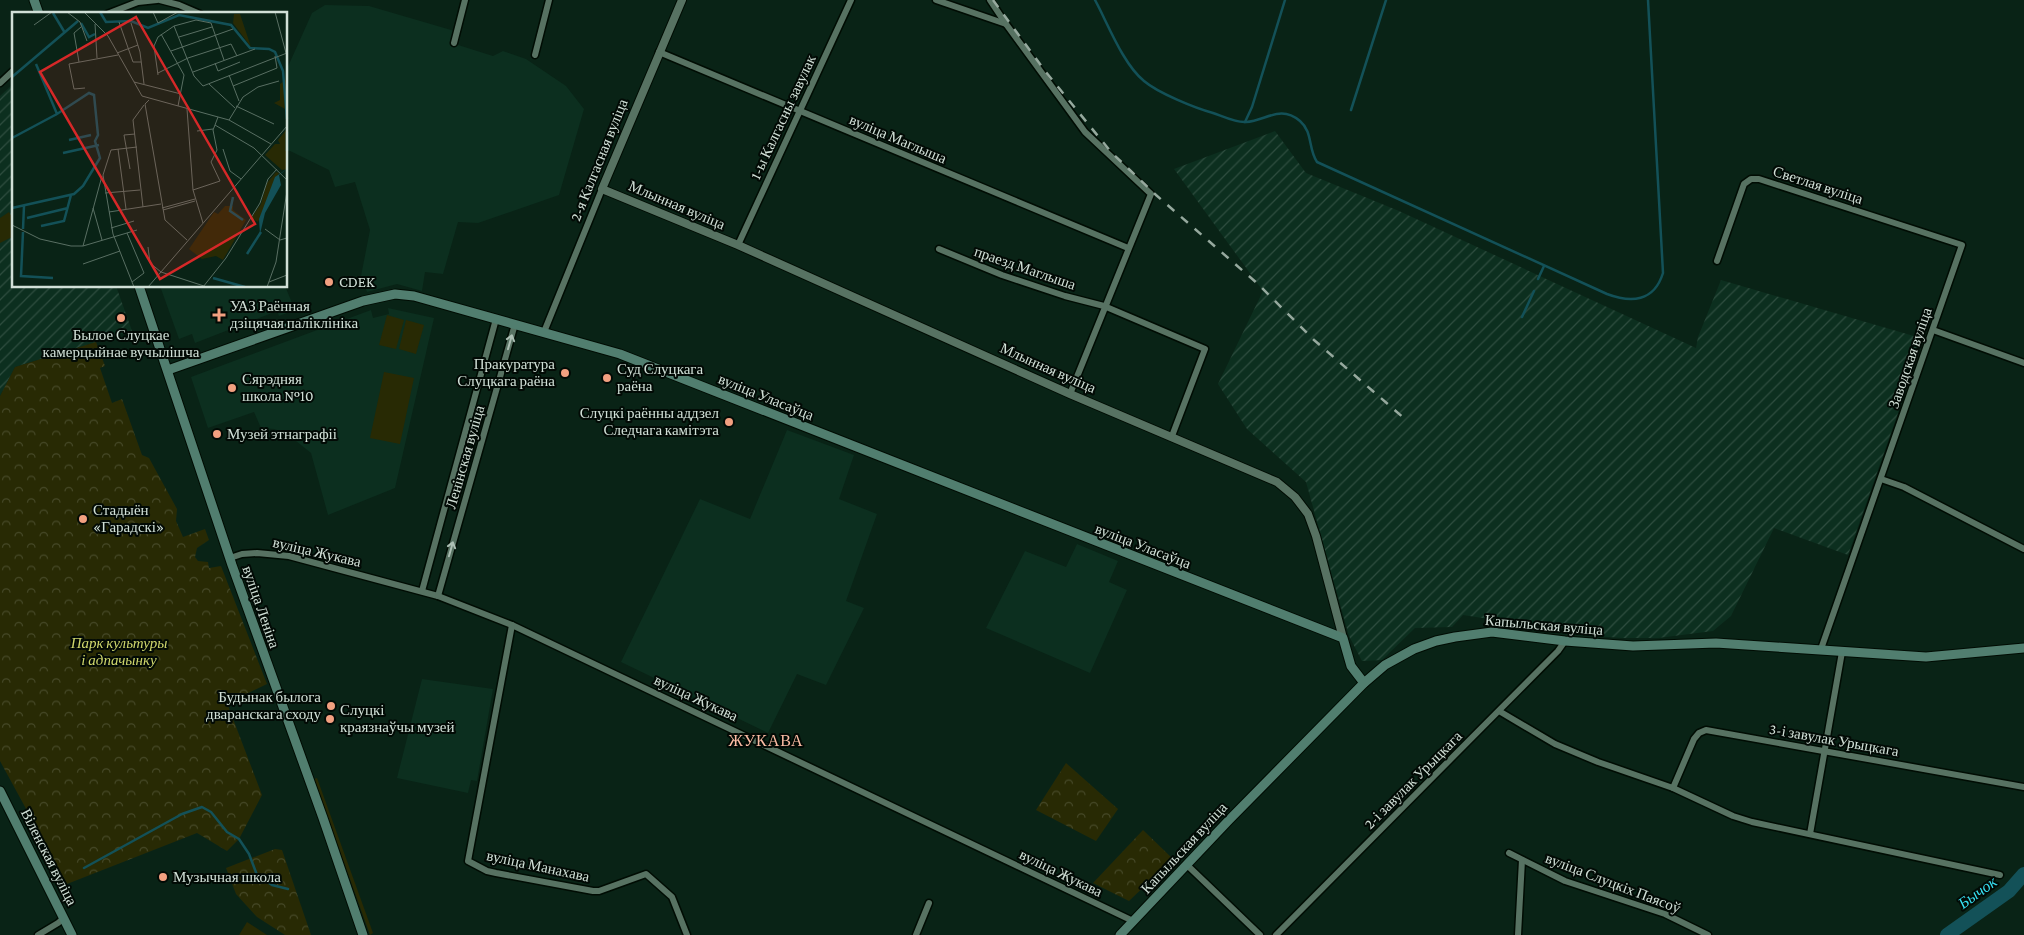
<svg xmlns="http://www.w3.org/2000/svg" width="2024" height="935" font-family="'Crimson Pro',serif">
<style>
.built{fill:#0c2f1f}
.industrial{fill:url(#industrial-furrows)}
.grass{fill:#282a04}
.park{fill:url(#park-crowns)}
.lines{fill:none;stroke-linecap:round;stroke-linejoin:round}
.stream{stroke:#135158;stroke-width:2.5}
.river{stroke:#135158;stroke-width:14}
.minor-casing{stroke:#000c03;stroke-width:9}
.tertiary-casing{stroke:#000c03;stroke-width:10}
.secondary-casing{stroke:#000c03;stroke-width:11}
.minor{stroke:#577262;stroke-width:6}
.tertiary{stroke:#577262;stroke-width:8}
.secondary{stroke:#517e6f;stroke-width:9}
.rail{stroke:#96a99e;stroke-width:2.5;stroke-dasharray:9 9;stroke-linecap:butt}
.oneway{stroke:#acbfb4}
.poi-dot{fill:#f2a080;stroke:#020a05;stroke-width:2}
.labels{text-anchor:middle;stroke-width:4;stroke-linejoin:round;paint-order:stroke}
.street-label{font-size:15px;fill:#d1e0d7;stroke:#020a05}
.poi-label{font-size:15px;fill:#d1e0d7;stroke:#020a05;text-anchor:start}
.park-label{font-size:15px;font-style:italic;fill:#cfd76c;stroke:#020a05}
.neighbourhood-label{font-size:16px;letter-spacing:1px;fill:#fbbca4;stroke:#020a05}
.water-label{font-size:16px;font-style:italic;fill:#36def0;stroke:#020a05}
.inset-river{fill:none;stroke:#135158;stroke-width:2.5}
.inset-road{fill:none;stroke:#596f63;stroke-width:1}
.view{fill:#d62828;fill-opacity:0.15;stroke:#d62828;stroke-width:2.5}
.inset-edge{fill:none;stroke:#d1e0d7;stroke-width:2.5}
</style>
<defs>
<pattern id="industrial-furrows" width="10" height="10" patternUnits="userSpaceOnUse" patternTransform="scale(1.25)"><rect width="10" height="10" fill="#0c2f1f"/><path d="M-1 1l2-2M0 10L10 0M9 11l2-2" fill="none" stroke="#2e4d3f"/></pattern>
<pattern id="park-crowns" width="20" height="18" patternUnits="userSpaceOnUse" patternTransform="scale(1.25)"><rect width="20" height="18" fill="#282a04"/><path d="M2 6a3 3 0 1 1 6 0M12 15a3 3 0 1 1 6 0" fill="none" stroke="#464928"/></pattern>
</defs>
<rect width="100%" height="100%" fill="#092316"/>
<g class="built">
<path d="M325,5L369,6L458,32L455,44L493,56L503,51L526,59L566,86L584,109L559,195L478,223L458,222L443,274L425,272L422,291L397,284L367,292L361,276L370,230L355,182L335,187L329,170L286,149V71L312,13Z"/>
<path d="M160,286H285L295,310L279,316L277,311L195,343L192,334L179,339Z"/>
<path d="M388,308L434,318L395,488L328,515L311,453L286,433L274,429L261,428L254,412L208,428L191,377L371,310L373,318L389,314Z"/>
<path d="M787,430L854,455L839,499L877,514L846,601L864,608L826,685L797,674L768,733L621,662L700,499L750,519Z"/>
<path d="M1077,544L1118,561L1109,582L1127,590L1090,673L986,628L1025,551L1066,567Z"/>
<path d="M422,679L493,689L477,781L471,780L468,793L397,778Z"/>
</g>
<g class="industrial">
<path d="M14,83V286H116L132,331L15,367L0,396V96Z"/>
<path d="M1275,131L1306,173L1399,211L1696,348L1698,337L1721,280L1924,339L1848,555L1774,528L1731,616L1713,631L1658,638H1622L1583,635L1557,626L1521,624L1463,615L1452,627L1415,628L1382,660L1362,661L1349,636L1306,482L1247,429L1218,384L1263,291L1174,169Z"/>
</g>
<g class="grass">
<path d="M9,212L14,221V236L0,243V218Z"/>
<path d="M387,315L404,320L396,349L379,345Z"/>
<path d="M406,320L424,325L416,354L399,349Z"/>
<path d="M384,372L414,378L400,444L370,438Z"/>
<path d="M317,778L373,933L370,935L314,779Z"/>
<path d="M247,922L267,935H239Z"/>
</g>
<g class="park">
<path d="M96,342L105,366L100,368L112,403L122,399L142,455L149,458L177,509L176,521L183,537L205,529L209,540L197,548L195,557L198,561L208,562L209,568L221,566L267,684L227,703L262,795L239,839L227,851L197,833L67,884L0,761V396L15,367Z"/>
<path d="M1066,763L1118,809L1096,841L1036,810Z"/>
<path d="M1143,830L1173,859L1129,901L1093,883Z"/>
<path d="M275,849L282,850L311,935H285L257,917L236,894L226,868Z"/>
</g>
<g class="lines">
<g class="stream">
<path d="M1095,0C1108,24 1123,64 1144,81C1158,93 1195,108 1213,113C1222,116 1236,123 1246,122C1266,121 1280,104 1300,121C1313,132 1308,149 1317,162L1607,294C1631,303 1654,302 1663,273L1648,0"/>
<path d="M1351,110L1386,0"/>
<path d="M1245,122L1252,107L1285,0"/>
<path d="M1538,279L1544,266"/>
<path d="M1522,317L1534,291"/>
<path d="M84,868L182,814L202,807L211,812L227,832L239,839L249,854L257,875L272,885L288,889"/>
</g>
<path class="river" d="M1947,935L2009,891L2024,874"/>
<defs>
<g id="minor">
<path d="M160,0L179,5L200,14"/>
<path d="M936,0L1006,24L1085,132L1151,194L1070,394"/>
<path d="M990,0L1006,24"/>
<path d="M107,14L138,2L157,0"/>
<path d="M454,43L465,0"/>
<path d="M659,52L1128,248"/>
<path d="M535,55L549,0"/>
<path d="M0,83L14,70"/>
<path d="M738,245L851,0"/>
<path d="M939,249L1002,275L1065,296L1104,306L1205,349L1172,436"/>
<path d="M1717,261L1744,184L1751,179H1759L1962,245L1821,649"/>
<path d="M1933,330L2024,363"/>
<path d="M544,332L602,189"/>
<path d="M1881,479L1904,487L2024,549"/>
<path d="M230,558L242,554L257,553L289,556L438,596L512,625L1133,921"/>
<path d="M422,591L496,319"/>
<path d="M438,596L515,324"/>
<path d="M512,625L468,861L487,871L496,873L593,891H599L646,874L672,897L687,935"/>
<path d="M1499,711L1555,744L1598,762L1673,788L1733,816L1752,822L2000,875"/>
<path d="M1673,788L1694,739L1699,733L1706,730L2024,787"/>
<path d="M1810,834L1842,652"/>
<path d="M1509,853L1565,881L1665,914L1708,935"/>
<path d="M1187,865L1260,935"/>
<path d="M38,935L58,923L64,918"/>
<path d="M916,935L929,903"/>
<path d="M1276,935L1558,651L1565,641"/>
<path d="M1518,935L1522,860"/>
</g>
<path id="tertiary" d="M682,0L602,189L738,245L1070,394L1277,482L1295,497L1308,514L1316,536L1343,638"/>
<g id="secondary">
<path d="M34,0L39,14"/>
<path d="M139,286L232,565L323,818L363,935"/>
<path d="M168,370L363,301L395,294L414,296L620,354L1343,638L1351,666L1364,683"/>
<path d="M0,791L72,935"/>
<path d="M1120,935L1229,820L1364,683L1385,665L1414,649L1436,641L1455,637L1492,632L1565,641L1633,646L1716,643L1926,657L2024,648"/>
</g>
</defs>
<use href="#minor" class="minor-casing"/>
<use href="#tertiary" class="tertiary-casing"/>
<use href="#secondary" class="secondary-casing"/>
<use href="#minor" class="minor"/>
<use href="#tertiary" class="tertiary"/>
<use href="#secondary" class="secondary"/>
<path class="rail" d="M993,0L1045,71L1111,152L1156,195L1258,284L1314,340L1405,419"/>
</g>
<defs><path id="oneway-shaft" d="M-6 0H5M1.5-3L5.5 0L1.5 3" fill="none" stroke-width="1.6" stroke-linecap="round" stroke-linejoin="round" transform="scale(1.25)"/></defs>
<g class="oneway">
<use href="#oneway-shaft" transform="translate(510 342) rotate(-74)"/>
<use href="#oneway-shaft" transform="translate(451 549) rotate(-74)"/>
</g>
<g class="poi-dot">
<circle cx="329" cy="282" r="5"/>
<path d="M216.5 307.5h5v5h5v5h-5v5h-5v-5h-5v-5h5z"/>
<circle cx="121" cy="318" r="5"/>
<circle cx="565" cy="373" r="5"/>
<circle cx="607" cy="378" r="5"/>
<circle cx="232" cy="388" r="5"/>
<circle cx="729" cy="422" r="5"/>
<circle cx="217" cy="434" r="5"/>
<circle cx="83" cy="519" r="5"/>
<circle cx="331" cy="706" r="5"/>
<circle cx="330" cy="719" r="5"/>
<circle cx="163" cy="877" r="5"/>
</g>
<g class="labels">
<g class="street-label">
<text transform="translate(783 117) rotate(-65)" y="5">1-ы Калгасны завулак</text>
<text transform="translate(898 139) rotate(23)" y="5">вуліца Маглыша</text>
<text transform="translate(599 160) rotate(-68)" y="5">2-я Калгасная вуліца</text>
<text transform="translate(1818 185) rotate(18)" y="5">Светлая вуліца</text>
<text transform="translate(677 205) rotate(23)" y="5">Млынная вуліца</text>
<text transform="translate(1025 268) rotate(19)" y="5">праезд Маглыша</text>
<text transform="translate(1910 358) rotate(-71)" y="5">Заводская вуліца</text>
<text transform="translate(1048 368) rotate(24)" y="5">Млынная вуліца</text>
<text transform="translate(766 397) rotate(22)" y="5">вуліца Уласаўца</text>
<text transform="translate(465 457) rotate(-74)" y="5">Ленінская вуліца</text>
<text transform="translate(1143 546) rotate(21)" y="5">вуліца Уласаўца</text>
<text transform="translate(317 552) rotate(13)" y="5">вуліца Жукава</text>
<text transform="translate(261 607) rotate(71)" y="5">вуліца Леніна</text>
<text transform="translate(1544 625) rotate(5)" y="5">Капыльская вуліца</text>
<text transform="translate(696 698) rotate(25)" y="5">вуліца Жукава</text>
<text transform="translate(1834 740) rotate(10)" y="5">3-і завулак Урыцкага</text>
<text transform="translate(1413 780) rotate(-45)" y="5">2-і завулак Урыцкага</text>
<text transform="translate(1184 848) rotate(-47)" y="5">Капыльская вуліца</text>
<text transform="translate(49 857) rotate(63)" y="5">Віленская вуліца</text>
<text transform="translate(538 866) rotate(12)" y="5">вуліца Манахава</text>
<text transform="translate(1061 873) rotate(26)" y="5">вуліца Жукава</text>
<text transform="translate(1613 883) rotate(21)" y="5">вуліца Слуцкіх Паясоў</text>
</g>
<g class="poi-label">
<text x="339" y="287">CDEK</text>
<text x="230" y="311">УАЗ Раённая<tspan x="230" dy="17">дзіцячая паліклініка</tspan></text>
<text x="121" y="340" text-anchor="middle">Былое Слуцкае<tspan x="121" dy="17">камерцыйнае вучылішча</tspan></text>
<text x="555" y="369" text-anchor="end">Пракуратура<tspan x="555" dy="17">Слуцкага раёна</tspan></text>
<text x="617" y="374">Суд Слуцкага<tspan x="617" dy="17">раёна</tspan></text>
<text x="242" y="384">Сярэдняя<tspan x="242" dy="17">школа №10</tspan></text>
<text x="719" y="418" text-anchor="end">Слуцкі раённы аддзел<tspan x="719" dy="17">Следчага камітэта</tspan></text>
<text x="227" y="439">Музей этнаграфіі</text>
<text x="93" y="515">Стадыён<tspan x="93" dy="17">«Гарадскі»</tspan></text>
<text x="321" y="702" text-anchor="end">Будынак былога<tspan x="321" dy="17">дваранскага сходу</tspan></text>
<text x="340" y="715">Слуцкі<tspan x="340" dy="17">краязнаўчы музей</tspan></text>
<text x="173" y="882">Музычная школа</text>
</g>
<g class="park-label">
<text x="119" y="648">Парк культуры<tspan x="119" dy="17">і адпачынку</tspan></text>
</g>
<g class="neighbourhood-label">
<text x="766" y="746">ЖУКАВА</text>
</g>
<g class="water-label">
<text transform="translate(1977 892) rotate(-36)" y="6">Бычок</text>
</g>
</g>
<g transform="translate(12 12)">
<rect width="275" height="275" fill="#092316"/>
<path d="M222,2H228L239,35L221,11Z" fill="#282a04"/>
<path d="M275,67V98L262,91L268,88V72ZM275,117V157L270,158L253,143L263,132H268L266,128ZM264,160L267,161L246,210L239,206L249,192L255,171ZM213,194H221V198L234,208L211,248L204,244L190,247L177,237L202,200L206,202Z" fill="#282a04"/>
<path d="M275,157L267,163L269,173L253,201L248,222L247,207L263,165Z" fill="#135158"/>
<path class="inset-river" d="M88,0L94,10L119,9L136,16L167,3L219,13L238,36L257,37L263,40L271,59L275,107M41,1L53,21M69,11L77,25L83,22M0,65L66,9M275,120V139M0,126L45,102M57,128L79,123M51,141L87,133M221,185L218,199L231,208M0,196L62,182L71,174L88,146L83,129L86,123L82,83L77,81L45,102L24,52M15,206L56,196M29,214L52,209L59,183M11,217L12,194M11,220L9,264L41,266M235,242L249,220M201,266L233,275"/>
<path class="inset-road" d="M55,0L68,10L75,29M72,0L96,24L130,84L217,108L259,132M141,0L146,11L166,0M263,0L274,41M107,10L121,50H129M119,11L128,40L132,72M83,12L85,46M22,13L40,0M162,14L182,64L191,74L275,41M149,22L172,63L166,94M167,25L200,15M159,39L221,17M105,41L126,33M176,46L219,32L225,44M67,50L62,21L69,15M203,51L206,59L228,50M181,60L243,37M146,61L176,46M146,63L142,34L146,25L162,14L184,8L199,11L212,48M217,63L227,89M122,70L169,82M197,72L223,96M221,74L265,56L263,44M73,76L62,77L57,52L106,43M137,88L133,92L153,208L175,228M224,94L262,112M175,97L181,178L191,211M206,105L203,113L242,136L275,168M217,108L231,85L246,75L267,69M185,119L201,117M106,137L114,197M211,137L218,159L229,167M118,157L112,123L123,122M181,178L208,169L199,150L205,138L201,118L203,113M93,181L128,178M131,195L121,108L132,93M81,196L90,228M150,196L183,187M151,198L183,189M97,200L149,192M0,213L28,227L59,234H71L125,218M99,216L122,209M253,217L268,228L275,226M115,221L132,261L120,270M71,234L90,164M136,235L138,251L149,260L195,275M71,252L108,239M257,270L275,263M122,275L101,222L91,163L99,138L125,135M136,275L275,114M191,275L214,246L248,191L256,167L265,157M255,275L264,250L275,179"/>
<path class="view" d="M124,5L243,212L148,267L28,60Z"/>
<rect width="275" height="275" class="inset-edge"/>
</g>
</svg>
